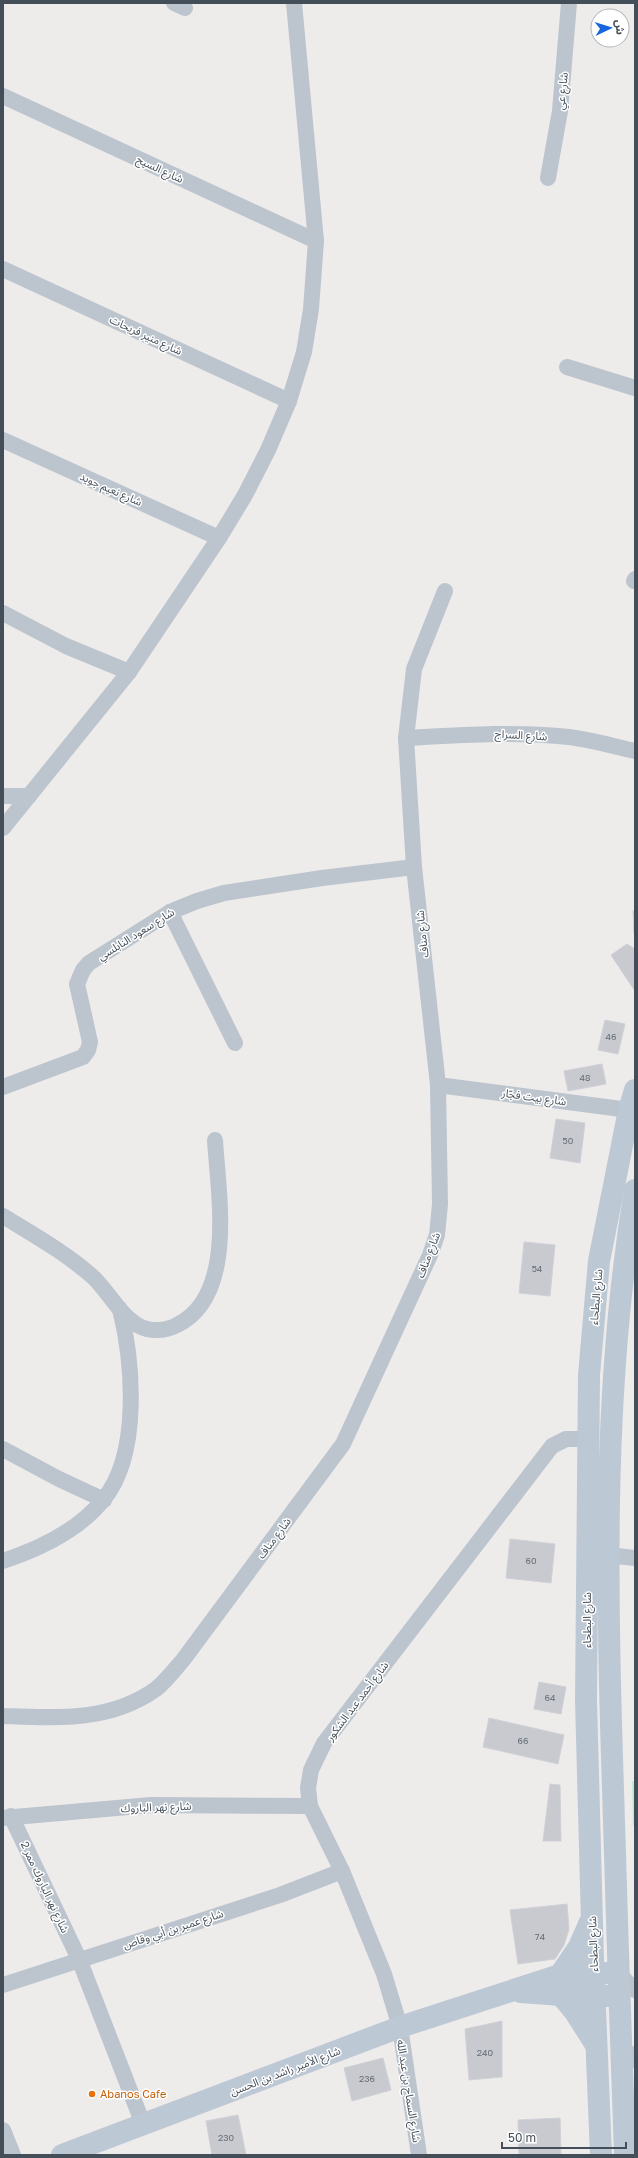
<svg xmlns="http://www.w3.org/2000/svg" width="638" height="2158" font-family="'Golos Text','Noto Sans Arabic',sans-serif">
<style>
.green{fill:#b7eece}
.building{fill:#c8cad0;stroke:#cfd1d7}
.lines{fill:none;stroke-linecap:round;stroke-linejoin:round}
.street{stroke:#bcc5ce;stroke-width:16}
.secondary{stroke:#bdc8d5;stroke-width:22}
.food-dot{fill:#e8710a;stroke:#fff;stroke-width:1.5}
.labels{text-anchor:middle;stroke-width:3;stroke-linejoin:round;paint-order:stroke}
.number-label{font-size:9px;fill:#656d76}
.street-label{font-size:11px;fill:#444e58;stroke:#fff}
.food-label{font-size:11px;fill:#c56008;stroke:#fff;text-anchor:start}
</style>
<rect width="100%" height="100%" fill="#eeebeb"/>
<path class="green" d="M632,1781H635V1826H633Z"/>
<g class="building">
<path d="M633,911H635V934H634Z"/>
<path d="M627,944L635,949V991L611,955Z"/>
<path d="M605,1020L625,1024L618,1054L598,1050Z"/>
<path d="M602,1064L606,1084L568,1091L564,1071Z"/>
<path d="M556,1119L585,1123L580,1163L550,1158Z"/>
<path d="M524,1242L555,1245L550,1296L519,1293Z"/>
<path d="M510,1539L555,1544L551,1583L506,1578Z"/>
<path d="M539,1682L566,1687L561,1714L534,1709Z"/>
<path d="M489,1718L564,1735L558,1764L483,1747Z"/>
<path d="M550,1784L560,1785L561,1841H543Z"/>
<path d="M567,1904L569,1929L564,1945L555,1959L518,1964L510,1910Z"/>
<path d="M502,2021V2077L469,2080L465,2029Z"/>
<path d="M383,2058L391,2090L352,2101L344,2068Z"/>
<path d="M238,2115L246,2155H212L206,2121Z"/>
<path d="M560,2118L561,2155H519L518,2120Z"/>
</g>
<g class="lines">
<g class="street">
<path d="M174,3L185,8"/>
<path d="M3,96L316,241"/>
<path d="M548,178L560,111L569,3"/>
<path d="M3,269L289,401"/>
<path d="M567,367L635,388"/>
<path d="M3,440L219,538"/>
<path d="M634,581L635,579"/>
<path d="M3,613L66,646L129,672"/>
<path d="M406,738C460,735 515,731 569,737C592,740 613,746 635,751"/>
<path d="M3,796H29"/>
<path d="M3,828L129,672L219,538L245,495L268,450L289,401L304,352L311,309L316,241L294,3"/>
<path d="M170,912L235,1043"/>
<path d="M438,1085L629,1110"/>
<path d="M3,1087L83,1057L88,1050L90,1042L77,984L83,970L89,963L170,912L197,901L224,893L322,878L414,867"/>
<path d="M3,1216C34,1235 66,1253 93,1277C109,1292 120,1316 139,1326C150,1332 166,1331 177,1325C237,1296 218,1193 215,1140"/>
<path d="M3,1449L59,1479L104,1500"/>
<path d="M607,1555L635,1558"/>
<path d="M3,1561C39,1549 79,1530 103,1500C141,1455 133,1362 120,1309"/>
<path d="M3,1716C57,1718 110,1722 156,1689C166,1681 175,1669 183,1660L343,1444L430,1255L437,1235L440,1204L438,1085L414,867L406,738L414,669L445,591"/>
<path d="M11,1816L79,1959L143,2124"/>
<path d="M3,1818L151,1805L310,1806"/>
<path d="M618,1973L635,1990"/>
<path d="M3,1985L280,1895L342,1871"/>
<path d="M622,2069L635,2054"/>
<path d="M3,2130L13,2155"/>
<path d="M419,2155L400,2027L384,1974L342,1871L310,1806L308,1788L311,1770L324,1743L552,1446L566,1439H588"/>
</g>
<g class="secondary">
<path d="M560,1975L579,1947L590,1922"/>
<path d="M521,1992L561,1995L609,1996"/>
<path d="M561,1995L575,2012L596,2045"/>
<path d="M62,2155L400,2027L560,1975L607,1973"/>
<path d="M601,2155L593,1960L586,1700L589,1375L599,1261L629,1110L635,1090"/>
<path d="M625,2155C620,2022 616,1890 612,1757C606,1567 604,1377 635,1190"/>
</g>
</g>
<circle class="food-dot" cx="92" cy="2094" r="4"/>
<g class="labels">
<g class="number-label">
<text x="611" y="1040">46</text>
<text x="585" y="1081">48</text>
<text x="568" y="1144">50</text>
<text x="537" y="1272">54</text>
<text x="531" y="1564">60</text>
<text x="550" y="1701">64</text>
<text x="523" y="1744">66</text>
<text x="540" y="1940">74</text>
<text x="485" y="2056">240</text>
<text x="367" y="2082">236</text>
<text x="226" y="2141">230</text>
</g>
<g class="street-label">
<text transform="translate(562 91) rotate(-84)" y="4">شارع عي</text>
<text transform="translate(160 169) rotate(25)" y="4">شارع السيح</text>
<text transform="translate(146 335) rotate(25)" y="4">شارع منير فريحات</text>
<text transform="translate(111 489) rotate(24)" y="4">شارع نعيم جويد</text>
<text transform="translate(521 735) rotate(3)" y="4">شارع السراج</text>
<text transform="translate(136 934) rotate(-32)" y="4">شارع سعود النابلسي</text>
<text transform="translate(422 934) rotate(-96)" y="4">شارع مناف</text>
<text transform="translate(534 1097) rotate(8)" y="4">شارع بيت فجّار</text>
<text transform="translate(428 1255) rotate(-69)" y="4">شارع مناف</text>
<text transform="translate(596 1297) rotate(-85)" y="4">شارع البطحاء</text>
<text transform="translate(274 1538) rotate(-53)" y="4">شارع مناف</text>
<text transform="translate(587 1620) rotate(-90)" y="4">شارع البطحاء</text>
<text transform="translate(357 1701) rotate(-53)" y="4">شارع أحمد عبد الشكور</text>
<text transform="translate(156 1807) rotate(-2)" y="4">شارع نهر الباروك</text>
<text transform="translate(45 1887) rotate(65)" y="4">شارع نهر الباروك ممر 2</text>
<text transform="translate(173 1929) rotate(-18)" y="4">شارع عمير بن أبي وقاص</text>
<text transform="translate(593 1944) rotate(-92)" y="4">شارع البطحاء</text>
<text transform="translate(285 2071) rotate(-21)" y="4">شارع الأمير راشد بن الحسن</text>
<text transform="translate(409 2091) rotate(81)" y="4">شارع السماح بن عبد الله</text>
</g>
<g class="food-label">
<text x="100" y="2098">Abanos Cafe</text>
</g>
</g>
<rect width="638" height="2158" fill="none" stroke="#444e58" stroke-width="8"/>
<g transform="translate(610 28) rotate(86)"><circle r="19" fill="#ffffff" stroke="#b4b8bc"/>
<path d="M0-3L7 15L0 10L-7 15Z" fill="#1666dd"/>
<text y="-6" font-size="11" font-weight="bold" text-anchor="middle" fill="#444e58">ش</text>
</g>
<path d="M502 2142v6h124v-6" fill="none" stroke="#444e58" stroke-width="2"/>
<text x="508" y="2142" font-size="12" fill="#444e58" stroke="#ffffff" stroke-width="3" paint-order="stroke">50 m</text>
</svg>
